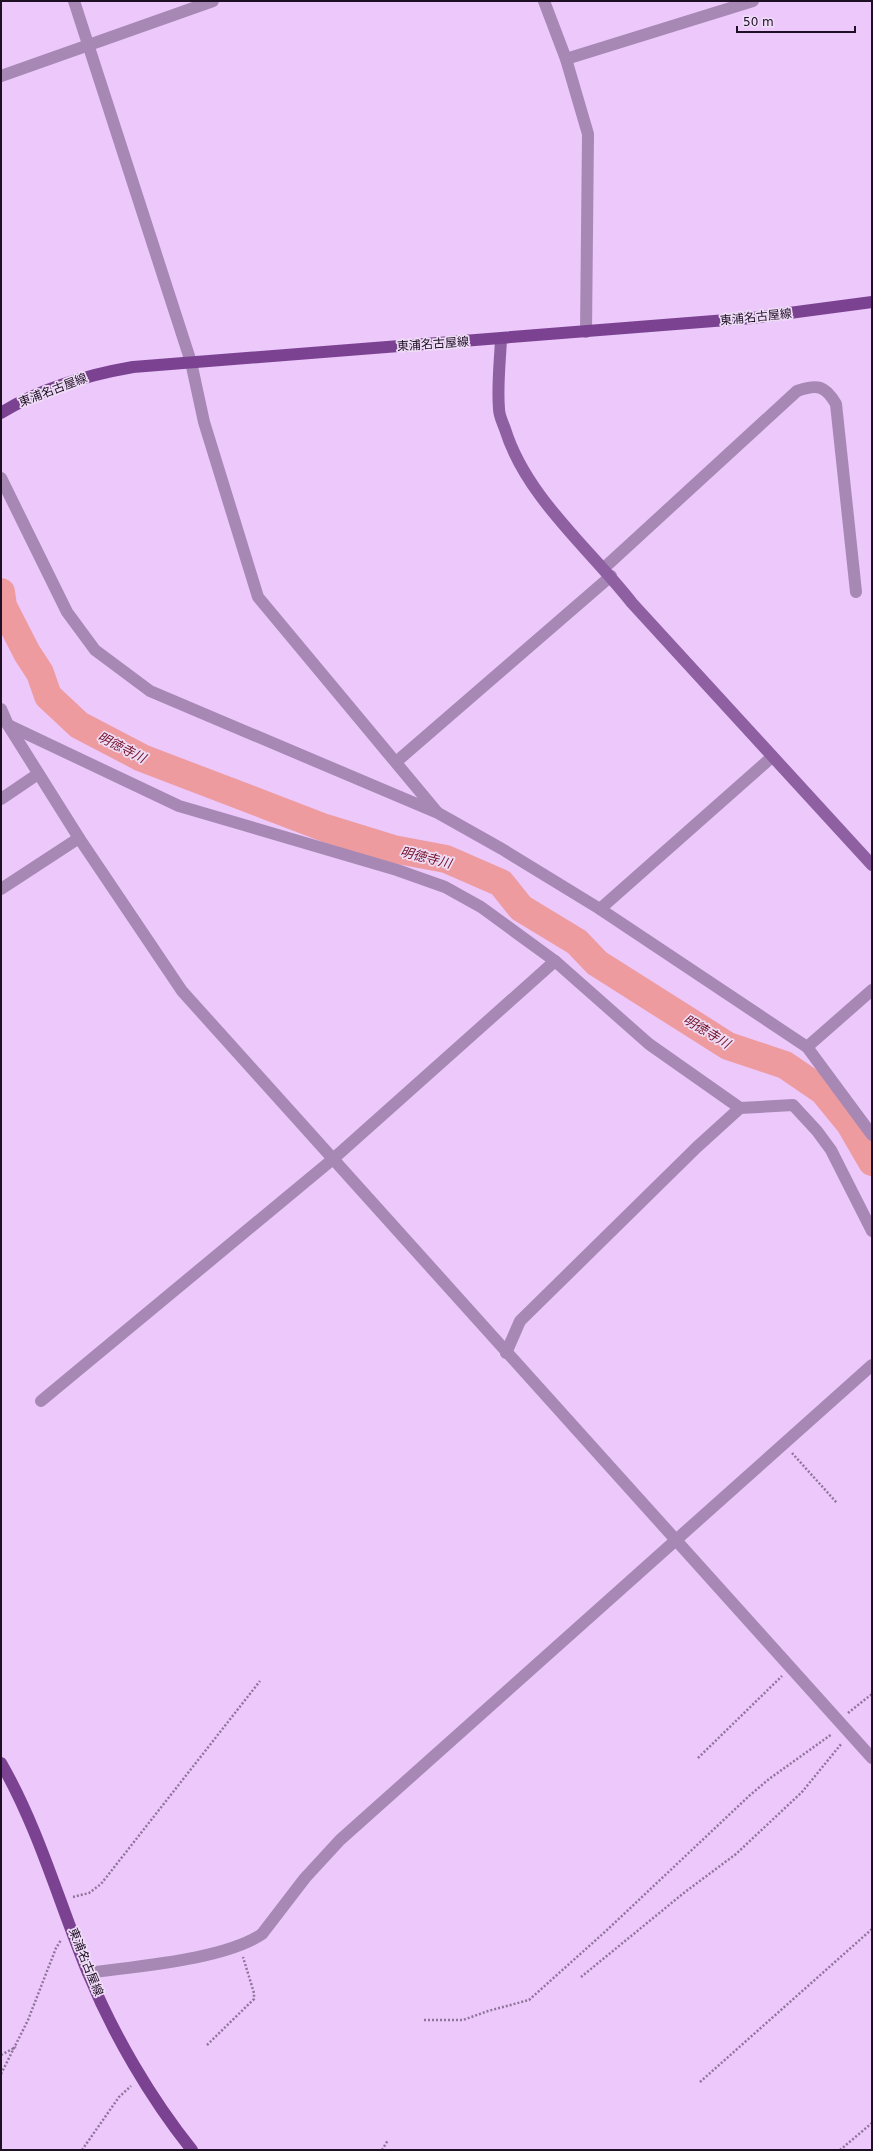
<svg xmlns="http://www.w3.org/2000/svg" width="873" height="2151" font-family="'DejaVu Sans','Noto Sans JP',sans-serif">
<style>
.lines{fill:none;stroke-linecap:round;stroke-linejoin:round}
.river{stroke:#ee9b9f;stroke-width:28}
.path{stroke:#90759b;stroke-width:2.5;stroke-dasharray:2 2;stroke-linecap:butt}
.street{stroke:#a788b4;stroke-width:12}
.secondary{stroke:#8e60a1;stroke-width:12}
.primary{stroke:#7c4292;stroke-width:12}
.labels{text-anchor:middle;stroke-width:3.5;stroke-linejoin:round;paint-order:stroke}
.street-label{font-size:12px;fill:#1f0f25;stroke:#efddf7}
.water-label{font-size:13px;font-style:italic;fill:#721025;stroke:#efddf7}
</style>
<rect width="100%" height="100%" fill="#ecc8fb"/>
<g class="lines">
<path class="river" d="M1,592L3,606L27,653L40,673L48,696L79,725L142,758L325,828L393,849L446,859L501,883L521,908L577,942L597,963L728,1046L785,1065L823,1091L850,1124L872,1162"/>
<g class="path">
<path d="M792,1453L837,1503"/>
<path d="M848,1713L872,1694"/>
<path d="M698,1758L782,1676"/>
<path d="M73,1897L89,1893L101,1884L260,1681"/>
<path d="M581,1977L685,1892L736,1854L802,1792L842,1743"/>
<path d="M424,2020H463L488,2011L529,2000L607,1930L749,1796L769,1779L832,1734"/>
<path d="M207,2045L254,1999V1993L243,1957"/>
<path d="M1,2055L16,2047"/>
<path d="M1,2074L28,2020L56,1948L61,1940"/>
<path d="M700,2082L872,1929"/>
<path d="M82,2150L119,2097L131,2086"/>
<path d="M382,2150L388,2140"/>
<path d="M840,2150L872,2123"/>
</g>
<g class="street">
<path d="M74,1L191,362L204,422L258,597L437,812"/>
<path d="M544,1L566,59L588,134L586,332"/>
<path d="M566,59L753,1"/>
<path d="M1,76L213,1"/>
<path d="M1,478L67,612L95,650L150,691L438,813L502,849L600,909L807,1047L872,1135"/>
<path d="M604,568L797,391C817,384 825,385 836,404L856,592"/>
<path d="M1,709L8,725L79,838L182,991L872,1758"/>
<path d="M8,725L179,806L397,870L445,887L481,907L555,961L649,1044L740,1108"/>
<path d="M396,762L611,576"/>
<path d="M1,799L38,774"/>
<path d="M1,889L79,838"/>
<path d="M600,909L772,757"/>
<path d="M807,1047L872,990"/>
<path d="M506,1353L520,1321L697,1147L740,1108L793,1105L817,1131L831,1150L872,1231"/>
<path d="M41,1401L333,1159L555,961"/>
<path d="M88,1973C136,1966 223,1960 262,1934L305,1878L340,1840L872,1365"/>
</g>
<path class="secondary" d="M501,339C500,362 497,386 499,409C499,416 503,423 505,429C526,497 589,548 632,603L872,865"/>
<g class="primary">
<path d="M1,413C41,388 87,375 133,367L752,318L872,302"/>
<path d="M1,1763C39,1829 59,1903 88,1973C113,2034 151,2099 192,2150"/>
</g>
</g>
<g class="labels">
<g class="street-label">
<text transform="translate(756 317) rotate(-6)" y="4">東浦名古屋線</text>
<text transform="translate(433 344) rotate(-4)" y="4">東浦名古屋線</text>
<text transform="translate(53 390) rotate(-21)" y="4">東浦名古屋線</text>
<text transform="translate(86 1962) rotate(68)" y="4">東浦名古屋線</text>
</g>
<g class="water-label">
<text transform="translate(122 747) rotate(27)" y="5">明徳寺川</text>
<text transform="translate(426 857) rotate(14)" y="5">明徳寺川</text>
<text transform="translate(707 1031) rotate(31)" y="5">明徳寺川</text>
</g>
</g>
<rect width="873" height="2151" fill="none" stroke="#1f0f25" stroke-width="4"/>
<path d="M737 26v6h118v-6" fill="none" stroke="#1f0f25" stroke-width="2"/>
<text x="743" y="26" font-size="12" fill="#1f0f25" stroke="#efddf7" stroke-width="3" paint-order="stroke">50 m</text>
</svg>
